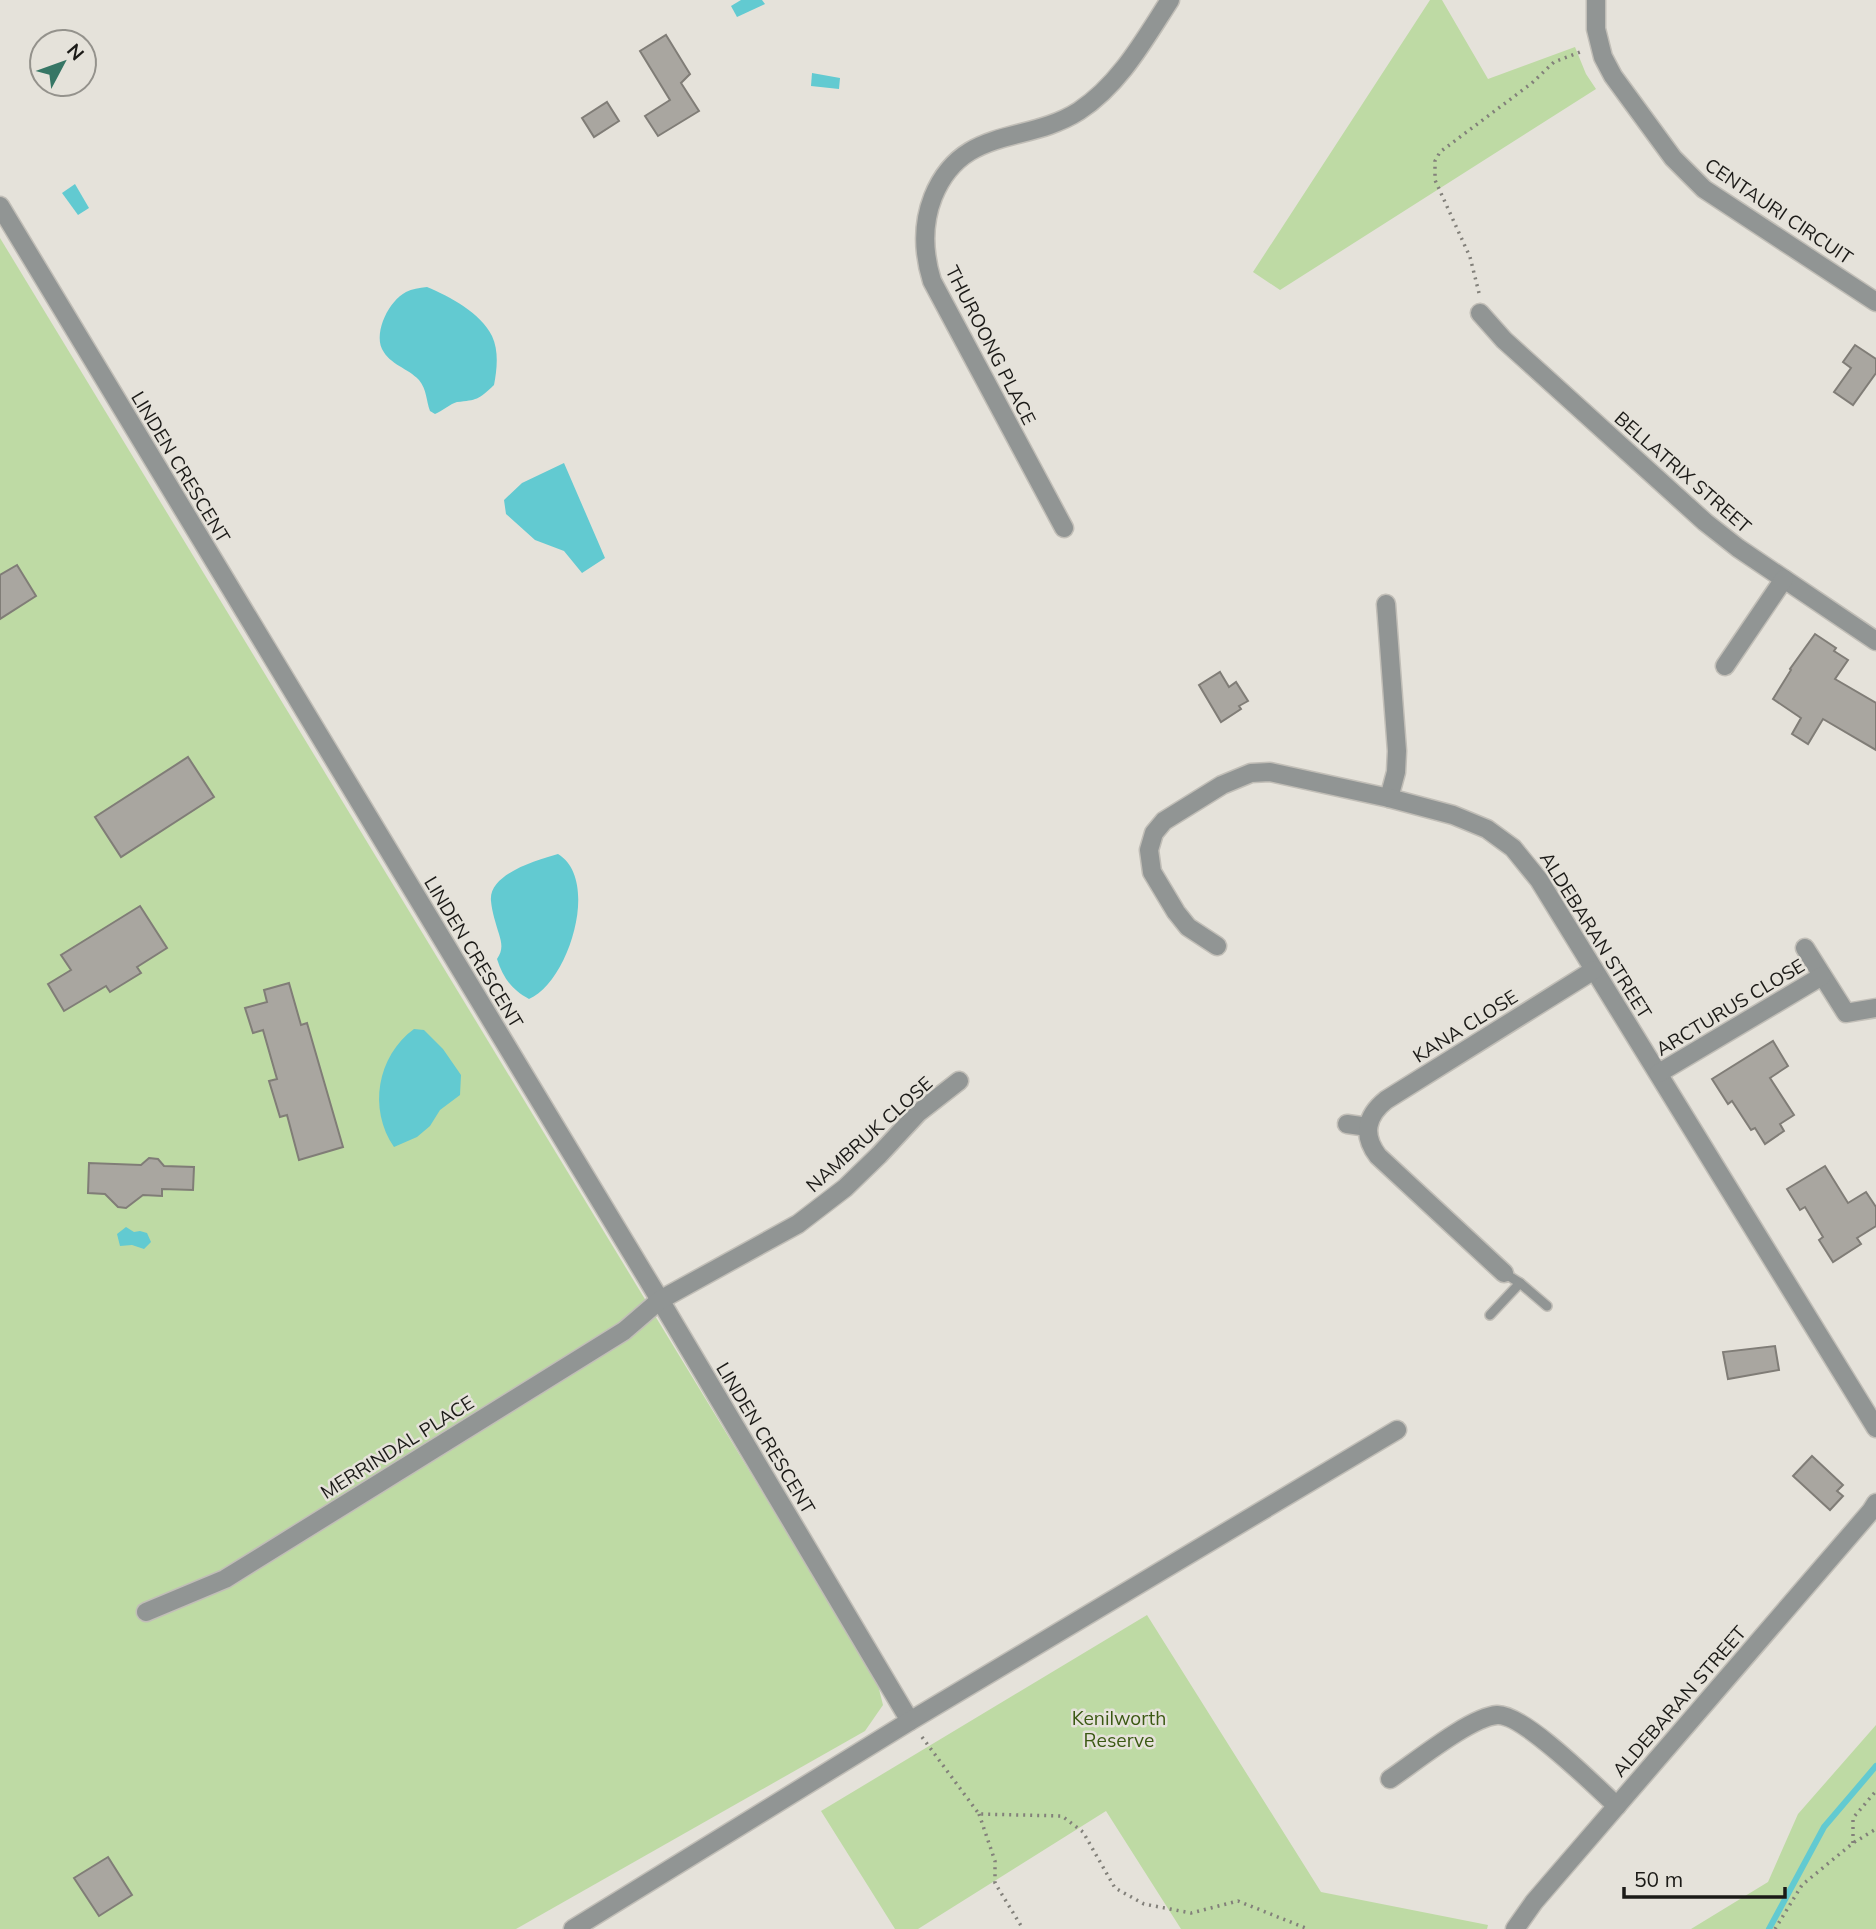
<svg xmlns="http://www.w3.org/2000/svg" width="1876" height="1929" font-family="Mulish,sans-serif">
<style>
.green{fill:#bedaa4}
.water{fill:#62cad1}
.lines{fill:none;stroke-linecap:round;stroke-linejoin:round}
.stream{stroke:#62cad1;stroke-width:6}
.building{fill:#a9a6a0;stroke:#807d77;stroke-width:2}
.lane-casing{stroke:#c1beb7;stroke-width:12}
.street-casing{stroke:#c1beb7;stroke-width:21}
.path{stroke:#82807a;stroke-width:3.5;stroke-dasharray:2 5;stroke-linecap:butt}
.lane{stroke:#919594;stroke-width:9}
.street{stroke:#919594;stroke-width:18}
.labels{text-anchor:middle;stroke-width:5;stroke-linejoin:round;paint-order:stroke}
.street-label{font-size:19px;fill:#1b1a17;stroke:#e5e2da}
.park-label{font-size:19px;fill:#3b5913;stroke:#e5e2da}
</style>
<rect width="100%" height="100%" fill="#e5e2da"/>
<g class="green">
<path d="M1430,0H1442L1488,79L1575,47L1586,74L1596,89L1280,290L1253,272Z"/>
<path d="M0,238L877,1681L883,1705L865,1731L516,1929H0Z"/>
<path d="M1147,1615L1321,1892L1488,1925L1487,1929H1181L1106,1811L918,1929H895L821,1811Z"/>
<path d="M1876,1725V1929H1691L1768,1882L1798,1814Z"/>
</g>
<g class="water">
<path d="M741,0H762L765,4L737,17L731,6Z"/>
<path d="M812,73L840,78L839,89L811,86Z"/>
<path d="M75,184L89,208L78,215L62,193Z"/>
<path d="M427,287C449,296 481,313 492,336C499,351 497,369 494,385C478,400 477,400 457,402C450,404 442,411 435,414L430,411C426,400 427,390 419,380C408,368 390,365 382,349C374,331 389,301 406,292C412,289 419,288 427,287Z"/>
<path d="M564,463L605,558L582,573L564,551L535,540L506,514L504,500L522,483Z"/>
<path d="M558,854C601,880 568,983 529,999C512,990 503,978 497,959C503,950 502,944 499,934C496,924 492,912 491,901C488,874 537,860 558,854Z"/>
<path d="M414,1029L424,1030L443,1049L461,1075L460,1095L440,1110L430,1126L417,1137L394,1147C368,1109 377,1056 414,1029Z"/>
<path d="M126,1227L134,1232L140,1231L147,1233L151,1242L144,1249L132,1245L120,1246L117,1234Z"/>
</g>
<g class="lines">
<path class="stream" d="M1769,1929L1824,1827L1876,1766"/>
</g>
<g class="building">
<path d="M666,35L690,74L681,83L699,111L658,136L645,116L670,100L640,51Z"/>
<path d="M607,102L619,121L594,137L582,118Z"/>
<path d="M1855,345L1876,359V373L1853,405L1834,392L1851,368L1843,362Z"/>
<path d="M17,565L36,596L0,619V575Z"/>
<path d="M1815,634L1836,648L1834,651L1848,660L1835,679L1876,703V750L1823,719L1808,744L1792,734L1801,718L1773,699L1791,670L1790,669Z"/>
<path d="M1220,672L1229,687L1236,682L1248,701L1239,706L1241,709L1221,722L1199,685Z"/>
<path d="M188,757L214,797L121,857L95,817Z"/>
<path d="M140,906L167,948L137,967L141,973L110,992L106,986L64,1011L48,984L71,970L61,955Z"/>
<path d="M289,983L301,1025L307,1023L343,1147L299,1160L287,1115L280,1117L269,1081L277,1079L263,1030L253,1033L245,1008L267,1002L264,990Z"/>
<path d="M1773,1041L1788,1066L1770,1078L1794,1115L1780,1124L1784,1131L1765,1144L1755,1128L1751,1130L1732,1101L1728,1104L1712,1079Z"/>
<path d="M149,1158L158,1159L164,1166L194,1167L193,1190L162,1189V1196L143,1195L126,1208L118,1207L105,1194L88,1193L89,1163L141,1165Z"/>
<path d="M1825,1166L1848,1203L1866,1192L1876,1207V1226L1857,1238L1861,1244L1833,1262L1819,1240L1823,1237L1805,1207L1800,1210L1787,1189Z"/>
<path d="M1775,1346L1779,1370L1728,1379L1723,1352Z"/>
<path d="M1812,1456L1843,1485L1837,1491L1843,1496L1830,1510L1793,1476Z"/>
<path d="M108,1857L132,1895L99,1916L74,1878Z"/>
</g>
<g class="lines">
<defs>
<g id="lane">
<path d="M1504,1273L1520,1283L1547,1306"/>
<path d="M1490,1315L1520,1283"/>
</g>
<g id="street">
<path d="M1596,0V29L1603,57L1613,76L1673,158L1704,189L1876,302"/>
<path d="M0,206L660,1300L910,1721"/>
<path d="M1480,313L1504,340L1705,522L1738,548L1876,641"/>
<path d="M1064,528L932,281C923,252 922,225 933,197C962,125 1026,145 1079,111C1120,84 1144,40 1170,0"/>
<path d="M1386,604L1397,751L1396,772L1389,798"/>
<path d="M1725,666L1784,579"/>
<path d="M1217,946L1188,927L1176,912L1152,872L1149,850L1154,833L1164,821L1222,785L1251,773L1270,772L1389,798L1453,815L1487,829L1513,848L1539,880L1876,1428"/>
<path d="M1805,948L1846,1013L1876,1008"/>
<path d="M1659,1073L1822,976"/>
<path d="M1347,1124L1368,1127"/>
<path d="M1504,1273L1378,1156C1362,1135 1366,1116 1386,1100L1594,970"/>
<path d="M146,1612L225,1579L624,1331L660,1300L798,1224L845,1188L879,1155L918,1113L959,1081"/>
<path d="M1390,1779C1414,1763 1470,1717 1497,1715C1523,1713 1595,1786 1617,1806"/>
<path d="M573,1929L910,1721L1397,1430"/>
<path d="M1515,1929L1534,1902L1871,1511L1876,1503"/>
</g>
</defs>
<use href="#lane" class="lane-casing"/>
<use href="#street" class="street-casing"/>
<g class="path">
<path d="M1479,293L1470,257L1435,180V161L1440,152L1532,83L1554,62L1583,51"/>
<path d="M922,1737L979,1814L1062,1816L1083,1832L1115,1888L1144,1904L1191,1913L1238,1901L1308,1929"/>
<path d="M979,1814L995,1861V1883L1023,1929"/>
<path d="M1853,1843V1818L1876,1791"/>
<path d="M1775,1929L1802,1885L1853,1843L1876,1829"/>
</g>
<use href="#lane" class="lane"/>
<use href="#street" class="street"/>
</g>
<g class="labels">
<g class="street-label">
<text transform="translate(1779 211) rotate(34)" y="7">CENTAURI CIRCUIT</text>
<text transform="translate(991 345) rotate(63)" y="7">THUROONG PLACE</text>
<text transform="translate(181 467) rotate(59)" y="7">LINDEN CRESCENT</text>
<text transform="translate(1683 472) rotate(41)" y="7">BELLATRIX STREET</text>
<text transform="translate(1596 935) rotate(58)" y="7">ALDEBARAN STREET</text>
<text transform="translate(474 952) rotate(59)" y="7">LINDEN CRESCENT</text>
<text transform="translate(1730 1007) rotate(-31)" y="7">ARCTURUS CLOSE</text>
<text transform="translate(1465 1026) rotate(-32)" y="7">KANA CLOSE</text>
<text transform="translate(869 1134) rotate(-42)" y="7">NAMBRUK CLOSE</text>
<text transform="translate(766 1438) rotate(59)" y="7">LINDEN CRESCENT</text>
<text transform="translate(397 1447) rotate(-32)" y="7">MERRINDAL PLACE</text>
<text transform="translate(1679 1701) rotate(-49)" y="7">ALDEBARAN STREET</text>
</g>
<g class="park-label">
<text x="1119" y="1725">Kenilworth<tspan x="1119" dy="22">Reserve</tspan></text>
</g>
</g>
<g transform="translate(63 63) rotate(49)"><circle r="33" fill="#e5e2da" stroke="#94928c" stroke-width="2"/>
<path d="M0-5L12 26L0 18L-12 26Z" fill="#367665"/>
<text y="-10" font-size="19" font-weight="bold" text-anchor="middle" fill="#1b1a17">N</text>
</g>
<path d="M1624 1887v10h161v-10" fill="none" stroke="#1b1a17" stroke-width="3.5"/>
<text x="1634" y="1887" font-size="21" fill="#1b1a17" stroke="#e5e2da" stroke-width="5" paint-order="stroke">50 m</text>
</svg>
